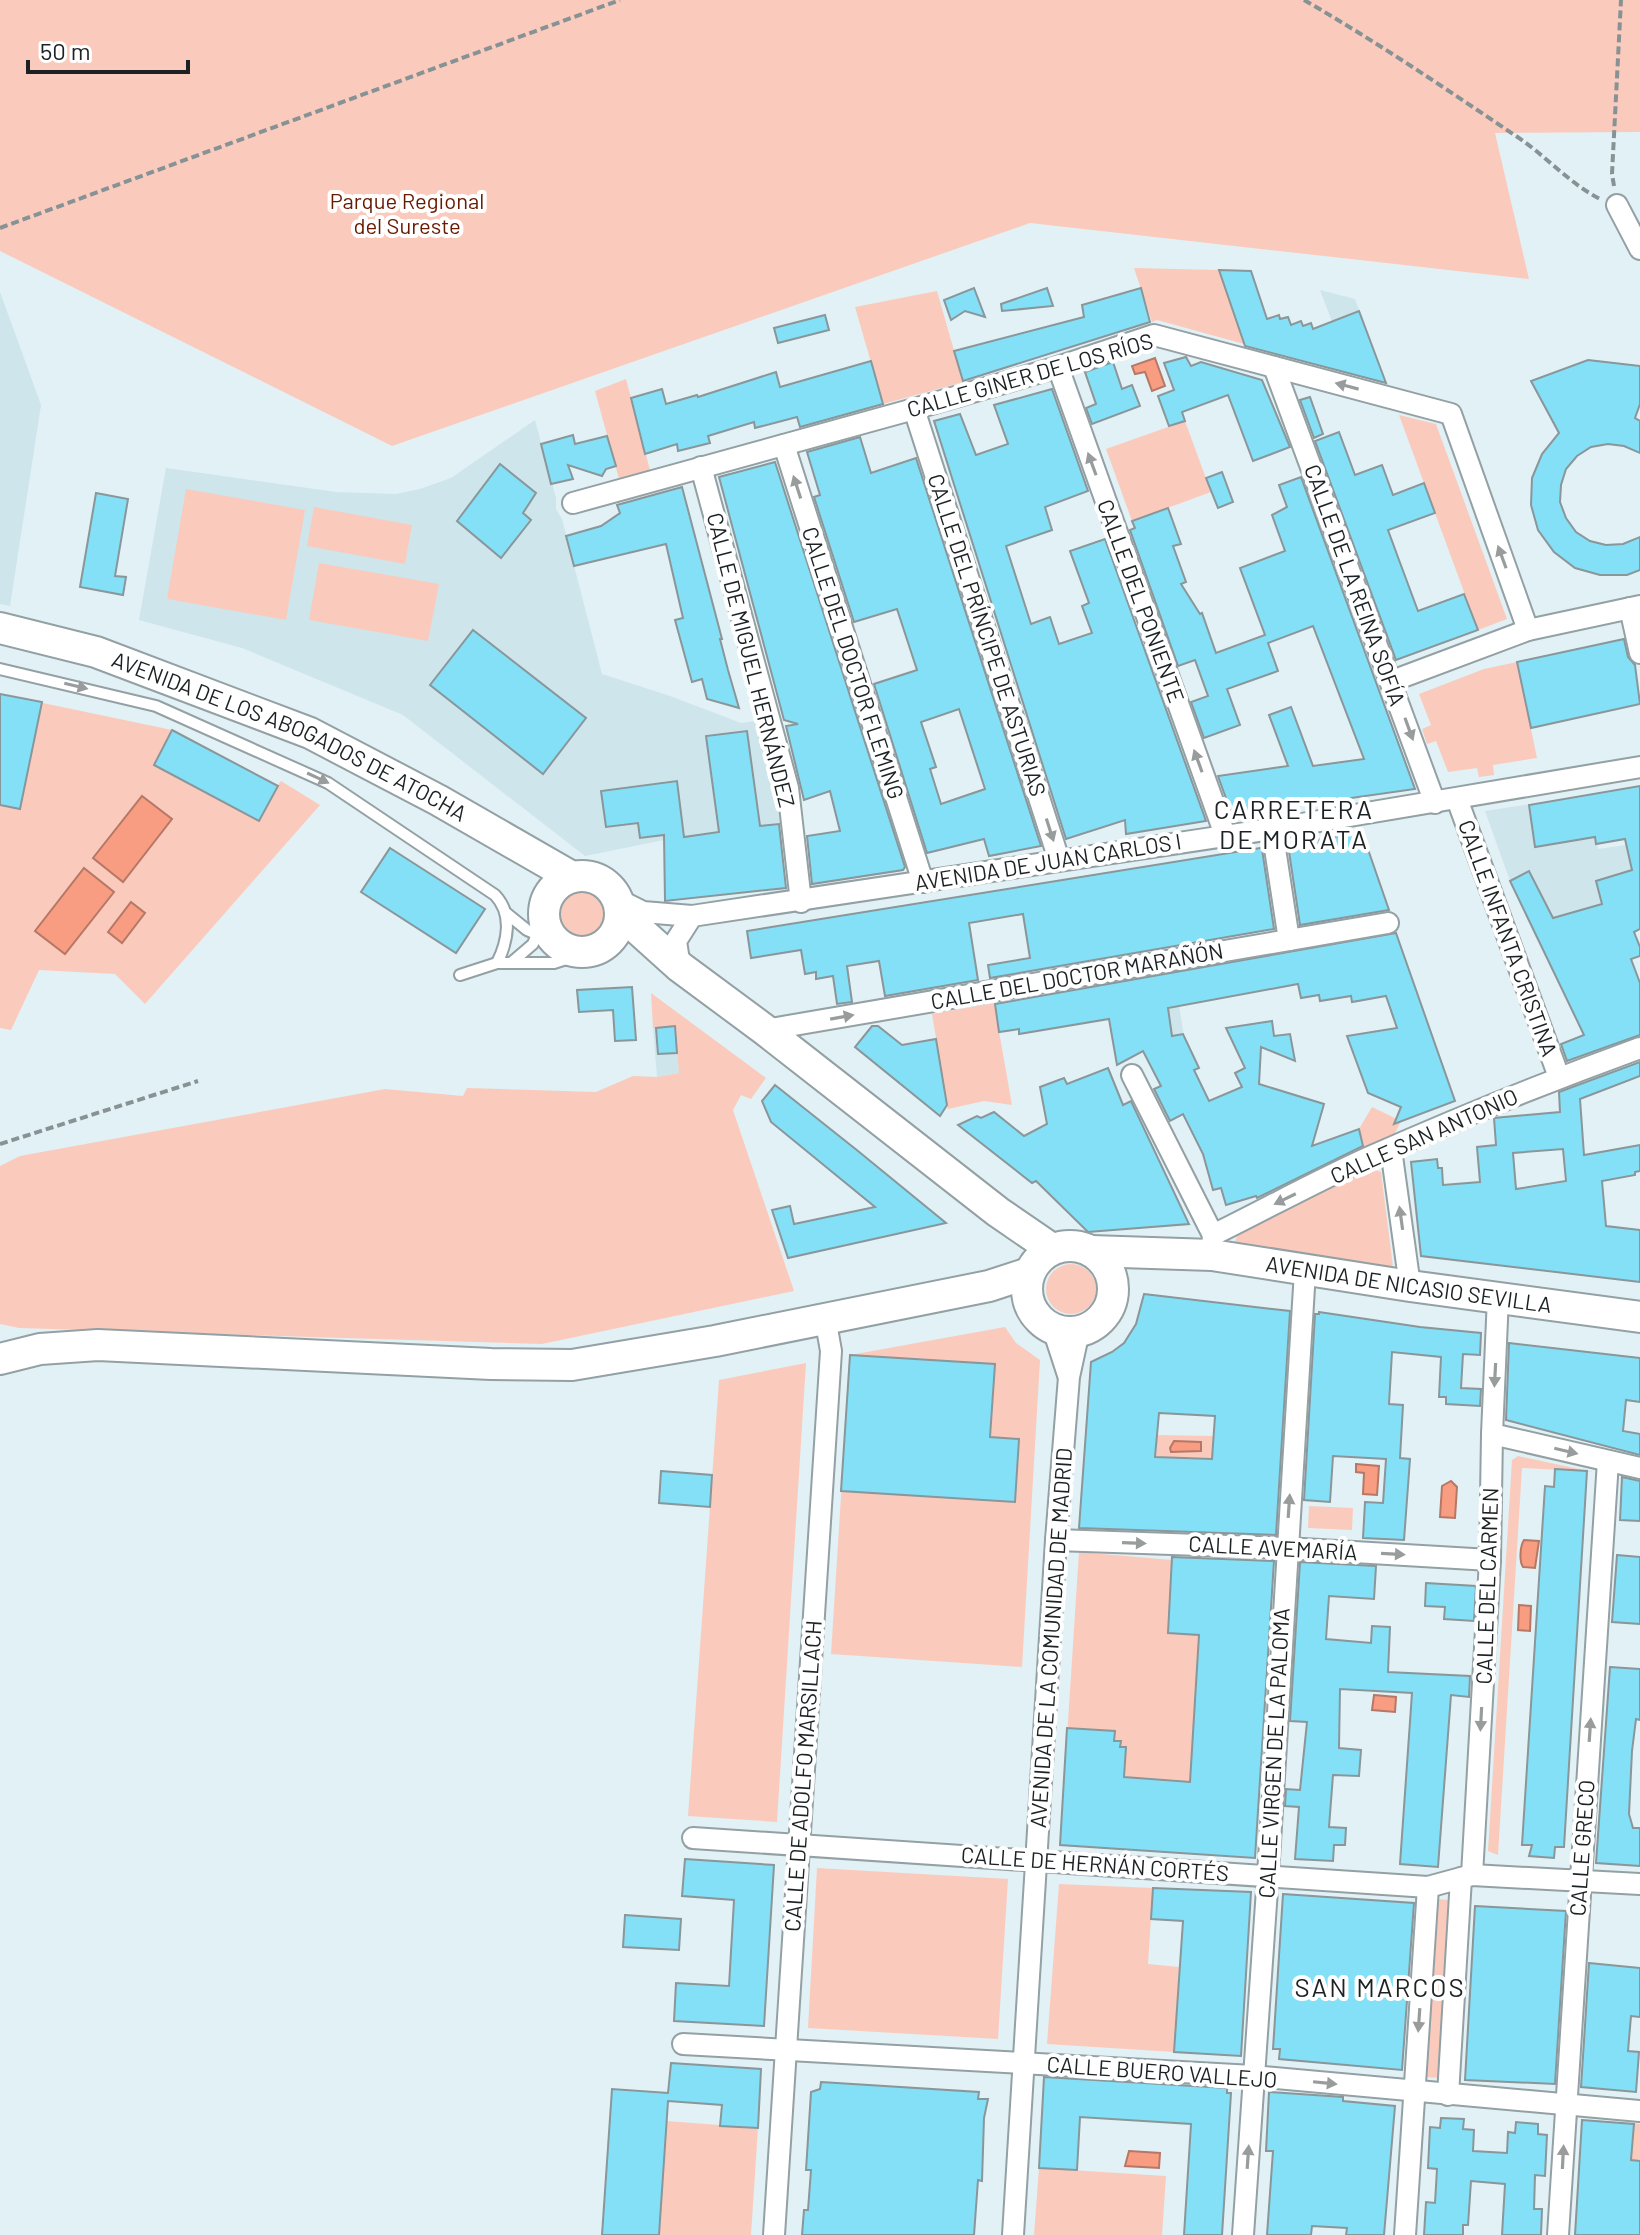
<svg xmlns="http://www.w3.org/2000/svg" width="1640" height="2235" font-family="Barlow,sans-serif">
<style>
.built{fill:#cee5eb}
.green{fill:#facbbd}
.water{fill:#f89d82;stroke:#b67866;stroke-width:2}
.building{fill:#84e0f6;stroke:#89969a;stroke-width:2;fill-rule:evenodd}
.lines{fill:none;stroke-linecap:round;stroke-linejoin:round}
.service-casing{stroke:#93a0a4;stroke-width:14}
.minor-casing{stroke:#93a0a4;stroke-width:24}
.secondary-casing{stroke:#93a0a4;stroke-width:34}
.path{stroke:#879295;stroke-width:4;stroke-dasharray:8 4;stroke-linecap:butt}
.service{stroke:#fff;stroke-width:10}
.minor{stroke:#fff;stroke-width:20}
.secondary{stroke:#fff;stroke-width:30}
.oneway{fill:#999c9c}
.labels{text-anchor:middle;stroke-width:8;stroke-linejoin:round;paint-order:stroke}
.park-label{font-size:22px;fill:#681a00;stroke:#fff}
.street-label{font-size:22px;fill:#1c2223;stroke:#fff}
.quarter-label{font-size:26px;letter-spacing:2px;fill:#1c2223;stroke:#fff}
</style>
<rect width="100%" height="100%" fill="#e2f1f5"/>
<g class="built">
<path d="M1320,290L1355,299L1386,383L1352,374Z"/>
<path d="M0,292L41,405L10,606L0,604Z"/>
<path d="M535,420L556,498V509L562,519L602,674L670,696L741,723L755,721L781,823L664,840L585,856L403,715L242,648L139,620L166,468L336,492L396,494L420,489L451,478Z"/>
<path d="M1589,795L1598,849L1640,843V929L1555,974L1510,881L1485,811Z"/>
<path d="M1174,973L1184,1037L1155,1043Z"/>
<path d="M675,1026L679,1073L657,1077L653,1028Z"/>
</g>
<g class="green">
<path d="M0,0H1640V132L1495,133L1529,279L1030,223L392,446L0,251Z"/>
<path d="M1134,268L1219,270L1244,344L1157,320L1152,322Z"/>
<path d="M937,291L963,382L883,404L855,307Z"/>
<path d="M626,379L650,470L619,479L595,391Z"/>
<path d="M1399,415L1436,424L1507,619L1478,630Z"/>
<path d="M1185,421L1211,492L1132,521L1106,449Z"/>
<path d="M186,489L305,510L286,620L167,599Z"/>
<path d="M314,507L412,525L405,564L307,546Z"/>
<path d="M319,563L439,584L428,641L309,620Z"/>
<path d="M1517,662L1537,758L1493,765L1494,775L1479,777L1477,768L1448,772L1436,741L1427,744L1422,729L1431,725L1419,694L1484,669Z"/>
<path d="M0,694L172,730L277,786L281,781L320,805L145,1004L115,974L39,970L11,1030L0,1028Z"/>
<circle cx="581" cy="914" r="28"/>
<path d="M651,993L766,1078L751,1099L741,1095L733,1110L794,1291L542,1344L19,1328L0,1324V1166L20,1156L385,1089L463,1096L467,1088L596,1092L633,1076L657,1077L679,1073L675,1027L653,1028Z"/>
<path d="M994,1003L1012,1105L984,1101L948,1109L932,1014Z"/>
<path d="M1372,1107L1401,1121L1394,1135L1364,1150L1359,1129Z"/>
<path d="M1371,1168L1381,1172L1393,1267L1389,1269L1234,1245L1237,1236L1258,1221Z"/>
<circle cx="1071" cy="1289" r="25"/>
<path d="M1005,1327L1016,1343L1040,1360L1022,1667L831,1654L850,1355Z"/>
<path d="M806,1363L777,1822L688,1816L719,1380Z"/>
<path d="M1157,1435L1213,1436L1212,1458L1156,1457Z"/>
<path d="M1518,1456L1593,1472L1522,1468L1498,1855L1488,1851L1512,1460Z"/>
<path d="M1309,1506L1353,1508L1352,1530L1308,1528Z"/>
<path d="M1079,1552L1172,1560L1168,1632L1199,1635L1186,1854L1060,1845Z"/>
<path d="M817,1868L1008,1879L998,2039L808,2028Z"/>
<path d="M1059,1884L1153,1888L1148,1964L1179,1967L1174,2052L1047,2044Z"/>
<path d="M1436,1899L1451,1900L1440,2078L1425,2077Z"/>
<path d="M667,2121L758,2128L751,2235H659Z"/>
<path d="M1634,2123L1640,2124V2161L1631,2160Z"/>
<path d="M1039,2168L1166,2176L1162,2235H1034Z"/>
</g>
<g class="water">
<path d="M1155,358L1165,386L1152,391L1145,372L1135,374L1132,366Z"/>
<path d="M142,796L172,819L123,882L93,858Z"/>
<path d="M84,868L114,892L65,954L35,931Z"/>
<path d="M131,902L145,913L122,943L108,932Z"/>
<path d="M1174,1441L1201,1442V1451L1171,1452L1170,1448Z"/>
<path d="M1356,1464L1379,1466L1377,1495L1363,1494L1364,1473L1356,1472Z"/>
<path d="M1451,1481L1457,1487L1455,1518L1440,1517L1442,1486Z"/>
<path d="M1524,1540L1539,1541L1535,1568L1523,1567C1519,1561 1520,1546 1524,1540Z"/>
<path d="M1519,1605L1531,1606L1530,1631L1518,1630Z"/>
<path d="M1374,1695L1396,1697L1395,1712L1372,1710Z"/>
<path d="M1129,2151L1160,2153L1159,2168L1125,2166Z"/>
</g>
<g class="building">
<path d="M1219,270L1251,271L1267,319L1279,315L1280,319L1288,317L1291,325L1301,321L1303,326L1311,323L1313,329L1359,311L1386,383L1245,346Z"/>
<path d="M974,288L985,317L965,311L951,320L944,300Z"/>
<path d="M1047,288L1053,306L1002,311L1001,304Z"/>
<path d="M1141,288L1150,322L963,381L954,351L1084,317L1082,305Z"/>
<path d="M825,315L829,330L778,343L774,328Z"/>
<path d="M1186,357L1191,366L1201,362L1262,380L1290,447L1253,461L1228,395L1182,412L1185,421L1169,426L1158,396L1174,390L1164,363Z"/>
<path d="M1588,360L1640,366V404L1635,418L1640,421V453L1624,446L1608,444L1591,447L1577,456L1566,469L1561,485L1560,502L1566,518L1576,532L1590,541L1606,545L1623,544L1640,537V570L1627,575H1600L1575,568L1554,552L1538,530L1531,505L1532,478L1542,454L1559,433L1531,381Z"/>
<path d="M871,361L883,404L800,427L797,417L755,428L754,422L708,436L710,443L678,451L677,444L645,454L631,398L662,389L666,404L697,395L698,397L776,372L780,387Z"/>
<path d="M1113,362L1122,389L1132,385L1140,406L1092,424L1086,408L1096,404L1085,372Z"/>
<path d="M1052,389L1088,491L1045,507L1052,530L1006,546L1031,624L1050,617L1059,644L1092,633L1082,606L1089,603L1070,551L1105,539L1206,821L1126,834L1125,820L1066,839L934,421L960,414L976,455L1008,444L994,405Z"/>
<path d="M1310,397L1323,434L1314,438L1300,400Z"/>
<path d="M1339,432L1355,475L1382,465L1393,495L1424,483L1435,513L1388,530L1399,560L1418,611L1464,594L1478,630L1396,660L1315,441Z"/>
<path d="M573,435L575,444L607,436L616,466L606,469L602,476L568,465L573,479L551,484L541,444Z"/>
<path d="M860,437L871,473L916,458L1041,846L989,856L984,839L927,853L874,684L917,670L897,609L854,622L814,497L820,495L807,452ZM959,709L985,789L941,804L930,769L936,767L921,722Z"/>
<path d="M775,462L905,867L903,870L812,884L807,836L840,831L830,791L804,800L786,726L798,724L784,720L719,477Z"/>
<path d="M500,464L536,493L523,513L531,520L501,558L457,521Z"/>
<path d="M1222,472L1233,502L1218,508L1206,478Z"/>
<path d="M1301,477L1415,789L1232,815L1218,776L1288,766L1269,715L1291,707L1313,766L1364,759L1313,626L1268,643L1278,671L1227,689L1240,725L1204,738L1191,702L1208,696L1195,660L1178,666L1130,530L1135,528L1132,521L1168,508L1181,544L1173,546L1186,582L1181,584L1200,614L1202,613L1216,653L1265,635L1240,568L1285,551L1272,515L1287,507L1279,485Z"/>
<path d="M682,487L722,639H720L728,670L739,708L707,699L702,679L692,682L675,620L683,618L666,544L574,566L566,536L601,526L620,513L617,505Z"/>
<path d="M96,493L128,499L115,576L126,577L123,595L80,587Z"/>
<path d="M473,630L586,718L543,774L430,685Z"/>
<path d="M1624,639L1628,657L1635,665L1640,704L1531,728L1517,662Z"/>
<path d="M0,694L42,702L20,809L0,805Z"/>
<path d="M172,730L278,786L259,821L154,765Z"/>
<path d="M747,731L760,826L779,824L786,888L665,901L664,835L640,838L638,823L606,827L601,791L677,781L684,837L719,832L706,736Z"/>
<path d="M1640,786V929L1634,932L1640,947V956L1631,959L1640,983V1035L1567,1061L1561,1044L1584,1035L1510,881L1529,871L1553,918L1602,904L1596,881L1632,870L1625,839L1596,844L1595,837L1535,847L1529,805Z"/>
<path d="M1362,832L1389,910L1300,925L1288,845Z"/>
<path d="M390,848L485,909L456,953L361,892Z"/>
<path d="M1260,848L1262,849L1274,929L990,978L988,965L1030,958L1023,914L969,923L978,980L885,996L879,961L847,966L852,1002L837,1004L833,976L816,979V972L805,974L801,950L751,958L747,931Z"/>
<path d="M1396,933L1455,1101L1394,1124L1401,1107L1368,1093L1347,1036L1397,1028L1386,996L1352,1002L1351,996L1320,1001L1319,995L1301,998L1298,984L1168,1008L1172,1036L1183,1034L1199,1068L1194,1070L1209,1101L1242,1087L1235,1073L1245,1068L1226,1028L1272,1021L1274,1036L1290,1034L1295,1061L1261,1047L1259,1084L1324,1104L1312,1146L1359,1129L1363,1146L1257,1198L1256,1196L1226,1205L1221,1188L1213,1190L1203,1154L1183,1114L1170,1121L1154,1089L1161,1086L1143,1051L1117,1065L1109,1019L1019,1034V1029L999,1032L995,1004Z"/>
<path d="M632,987L636,1040L615,1041L613,1010L579,1012L577,990Z"/>
<path d="M675,1026L677,1053L658,1054L656,1028Z"/>
<path d="M872,1026H878L902,1045L936,1039L947,1105L940,1116L855,1047Z"/>
<path d="M1640,1062V1076L1580,1099L1584,1155L1640,1145V1171L1635,1172V1175L1602,1181L1606,1226L1640,1230V1282L1421,1256L1411,1162L1437,1159L1438,1168H1442L1443,1185L1480,1182L1477,1147L1496,1145L1494,1118L1560,1112L1559,1092ZM1563,1149L1566,1181L1516,1189L1513,1153Z"/>
<path d="M1108,1068L1123,1105L1131,1101L1189,1224L1088,1232L1036,1181L1032,1183L958,1125L977,1116L981,1118L994,1112L1024,1136L1047,1124L1040,1087L1064,1078L1067,1084Z"/>
<path d="M775,1085L858,1151L946,1223L788,1258L772,1210L790,1206L794,1224L875,1207L771,1122L762,1101Z"/>
<path d="M1144,1294L1290,1311L1276,1535L1079,1528L1091,1362L1112,1352L1124,1343L1136,1324ZM1159,1413L1215,1416L1212,1459L1155,1457Z"/>
<path d="M1319,1312L1420,1327L1481,1333L1480,1355L1463,1354L1461,1388L1481,1389L1480,1406L1446,1404V1397H1439L1441,1357L1392,1352L1389,1404L1403,1405L1400,1458L1410,1459L1404,1540L1363,1538L1365,1502L1383,1503L1386,1459L1333,1456L1330,1502L1304,1500L1315,1314H1319Z"/>
<path d="M1509,1343L1640,1358V1402L1626,1400L1623,1431L1640,1434V1455L1506,1420Z"/>
<path d="M850,1355L995,1364L990,1437L1019,1439L1015,1502L841,1491Z"/>
<path d="M1555,1469L1587,1471L1564,1847H1555L1554,1858L1529,1856L1532,1845H1522L1545,1486L1554,1487Z"/>
<path d="M661,1471L712,1475L710,1507L659,1503Z"/>
<path d="M1622,1477L1640,1481V1521L1620,1520Z"/>
<path d="M1617,1555L1640,1557V1624L1612,1622Z"/>
<path d="M1172,1557L1274,1561L1255,1858L1060,1845L1067,1728L1115,1731L1114,1741H1121L1120,1747H1126L1124,1777L1190,1782L1199,1635L1168,1633Z"/>
<path d="M1300,1562L1376,1566L1374,1599L1329,1596L1326,1639L1371,1643L1372,1626L1390,1627L1388,1672L1470,1676L1469,1697L1451,1695L1438,1867L1400,1864L1412,1693L1340,1689L1339,1748L1361,1750L1359,1776L1333,1775L1329,1827L1346,1828L1345,1845H1334L1333,1861L1295,1859L1299,1807L1285,1806L1286,1789L1300,1790L1307,1722L1290,1721Z"/>
<path d="M1426,1583L1476,1586L1474,1621L1444,1619L1445,1607L1425,1606Z"/>
<path d="M1610,1667L1640,1669V1720L1636,1719L1632,1751L1629,1814L1633,1828H1640V1866L1596,1863Z"/>
<path d="M685,1859L774,1865L764,2026L674,2021L676,1983L729,1986L734,1900L682,1896Z"/>
<path d="M1153,1888L1251,1892L1241,2056L1174,2052L1183,1921L1151,1919Z"/>
<path d="M1283,1894L1414,1903L1402,2070L1279,2059L1280,2049H1273Z"/>
<path d="M1475,1906L1566,1911L1555,2084L1465,2080Z"/>
<path d="M625,1915L681,1919L679,1950L623,1947Z"/>
<path d="M1589,1963L1640,1968V2017L1631,2016L1628,2051L1639,2052L1636,2092L1581,2087Z"/>
<path d="M671,2063L761,2069L758,2128L720,2126L722,2105L668,2101L659,2235H602L612,2089L668,2093Z"/>
<path d="M1044,2077L1227,2088V2093H1231L1222,2235H1184L1191,2124L1080,2117L1077,2170L1039,2168Z"/>
<path d="M821,2082L979,2092L978,2099H988L984,2118L982,2181L978,2180L974,2235H802L804,2210H808L811,2170H806L811,2092L820,2089Z"/>
<path d="M1269,2092L1343,2097V2101L1395,2106L1384,2235H1346L1347,2228L1312,2226L1311,2235H1267L1273,2151H1266Z"/>
<path d="M1441,2118L1464,2119L1463,2129L1474,2130L1473,2151L1507,2153L1508,2132L1515,2133L1516,2122L1538,2124V2134L1547,2135L1545,2176L1535,2175L1534,2209H1542L1541,2235H1502L1505,2184L1471,2181L1468,2225H1463V2235H1424L1426,2202L1435,2203L1437,2169L1428,2168L1430,2127L1440,2128Z"/>
<path d="M1582,2120L1634,2124L1631,2160L1640,2161V2235H1575Z"/>
</g>
<g class="lines">
<defs>
<g id="service">
<path d="M0,669L156,706L328,783L495,895C513,914 508,941 497,963"/>
<path d="M506,913L527,930L558,944"/>
<path d="M512,962L533,944L544,916"/>
<path d="M460,975L497,963H554L591,951"/>
</g>
<g id="minor">
<path d="M1617,205L1640,249"/>
<path d="M1058,367L1225,835"/>
<path d="M1274,367L1435,803"/>
<path d="M914,409L1059,860"/>
<path d="M784,445L923,882"/>
<path d="M701,467L788,788L801,902"/>
<path d="M573,503L914,409L1058,367L1154,335L1451,414L1528,630"/>
<path d="M1630,608L1640,653"/>
<path d="M1392,681L1528,630L1640,606"/>
<path d="M1457,799L1559,1077"/>
<path d="M1272,829L1289,940"/>
<path d="M619,900L643,912L692,916L1272,829L1640,767"/>
<path d="M680,967L676,941L692,916"/>
<path d="M765,1030L1388,923"/>
<path d="M1132,1075L1213,1235L1212,1248"/>
<path d="M1391,1149L1410,1286"/>
<path d="M1213,1235C1266,1209 1318,1180 1372,1156C1460,1117 1549,1081 1640,1048"/>
<path d="M1053,1329L1068,1375"/>
<path d="M1492,1434L1640,1468"/>
<path d="M1056,1540L1286,1548L1490,1560"/>
<path d="M693,1838L1428,1887L1472,1875L1640,1884"/>
<path d="M1472,1875L1490,1560L1492,1434L1498,1297"/>
<path d="M683,2044L1253,2076L1640,2111"/>
<path d="M1448,2095L1461,1878"/>
<path d="M774,2235L831,1351L825,1317"/>
<path d="M1013,2235L1056,1540L1069,1377L1079,1331"/>
<path d="M1243,2235L1268,1875L1305,1271"/>
<path d="M1405,2235L1428,1887"/>
<path d="M1558,2235L1608,1461"/>
</g>
<g id="secondary">
<path id="s1" d="M0,628L96,652L310,733L438,800L572,877"/>
<circle cx="582" cy="914" r="38"/>
<path d="M620,913L680,967L765,1030L998,1212L1052,1249"/>
<circle cx="1070" cy="1289" r="43"/>
<path id="s2" d="M1091,1251L1212,1255L1410,1286L1640,1317"/>
<path d="M0,1359L40,1349L98,1345L491,1364L572,1365L715,1341L989,1286L1029,1273"/>
</g>
</defs>
<use href="#service" class="service-casing"/>
<use href="#minor" class="minor-casing"/>
<use href="#secondary" class="secondary-casing"/>
<g class="path">
<path d="M1304,0C1377,42 1446,89 1516,136C1545,155 1570,184 1600,199"/>
<path d="M1614,186L1612,174L1621,0"/>
<path d="M0,228L620,0"/>
<path d="M0,1144L198,1081"/>
</g>
<use href="#service" class="service"/>
<use href="#minor" class="minor"/>
<use href="#secondary" class="secondary"/>
</g>
<defs><path id="oneway-solid" d="M-6-.8H1V-3.2L6.5 0L1 3.2V.8H-6Z" transform="scale(2)"/></defs>
<g class="oneway">
<use href="#oneway-solid" transform="translate(1347 386) rotate(-165)"/>
<use href="#oneway-solid" transform="translate(1092 464) rotate(-110)"/>
<use href="#oneway-solid" transform="translate(797 487) rotate(-108)"/>
<use href="#oneway-solid" transform="translate(1502 557) rotate(-110)"/>
<use href="#oneway-solid" transform="translate(76 686) rotate(13)"/>
<use href="#oneway-solid" transform="translate(1409 729) rotate(70)"/>
<use href="#oneway-solid" transform="translate(1198 761) rotate(-110)"/>
<use href="#oneway-solid" transform="translate(318 778) rotate(25)"/>
<use href="#oneway-solid" transform="translate(1050 830) rotate(72)"/>
<use href="#oneway-solid" transform="translate(842 1017) rotate(-10)"/>
<use href="#oneway-solid" transform="translate(1285 1199) rotate(154)"/>
<use href="#oneway-solid" transform="translate(1401 1218) rotate(-98)"/>
<use href="#oneway-solid" transform="translate(1495 1375) rotate(93)"/>
<use href="#oneway-solid" transform="translate(1566 1451) rotate(13)"/>
<use href="#oneway-solid" transform="translate(1289 1506) rotate(-86)"/>
<use href="#oneway-solid" transform="translate(1134 1543) rotate(2)"/>
<use href="#oneway-solid" transform="translate(1393 1554) rotate(3)"/>
<use href="#oneway-solid" transform="translate(1481 1719) rotate(93)"/>
<use href="#oneway-solid" transform="translate(1590 1730) rotate(-86)"/>
<use href="#oneway-solid" transform="translate(1419 2020) rotate(94)"/>
<use href="#oneway-solid" transform="translate(1325 2083) rotate(6)"/>
<use href="#oneway-solid" transform="translate(1248 2157) rotate(-86)"/>
<use href="#oneway-solid" transform="translate(1563 2157) rotate(-87)"/>
</g>
<g class="labels">
<g class="park-label">
<text x="407" y="209">Parque Regional<tspan x="407" dy="25">del Sureste</tspan></text>
</g>
<g class="street-label">
<text transform="translate(1030 375) rotate(-16)" y="8">CALLE GINER DE LOS RÍOS</text>
<text transform="translate(1355 585) rotate(70)" y="8">CALLE DE LA REINA SOFÍA</text>
<text transform="translate(1141 601) rotate(70)" y="8">CALLE DEL PONIENTE</text>
<text transform="translate(987 635) rotate(72)" y="8">CALLE DEL PRÍNCIPE DE ASTURIAS</text>
<text transform="translate(751 660) rotate(76)" y="8">CALLE DE MIGUEL HERNÁNDEZ</text>
<text transform="translate(853 663) rotate(72)" y="8">CALLE DEL DOCTOR FLEMING</text>
<text dy="8" stroke="none"><textPath href="#s1" startOffset="310">AVENIDA DE LOS ABOGADOS DE ATOCHA</textPath></text>
<text transform="translate(1048 862) rotate(-9)" y="8">AVENIDA DE JUAN CARLOS I</text>
<text transform="translate(1508 938) rotate(70)" y="8">CALLE INFANTA CRISTINA</text>
<text transform="translate(1077 976) rotate(-10)" y="8">CALLE DEL DOCTOR MARAÑÓN</text>
<text transform="translate(1424 1136) rotate(-24)" y="8">CALLE SAN ANTONIO</text>
<text dy="8" stroke="none"><textPath href="#s2" startOffset="320">AVENIDA DE NICASIO SEVILLA</textPath></text>
<text transform="translate(1273 1548) rotate(3)" y="8">CALLE AVEMARÍA</text>
<text transform="translate(1487 1586) rotate(-88)" y="8">CALLE DEL CARMEN</text>
<text transform="translate(1051 1638) rotate(-86)" y="8">AVENIDA DE LA COMUNIDAD DE MADRID</text>
<text transform="translate(1274 1753) rotate(-87)" y="8">CALLE VIRGEN DE LA PALOMA</text>
<text transform="translate(803 1776) rotate(-86)" y="8">CALLE DE ADOLFO MARSILLACH</text>
<text transform="translate(1582 1848) rotate(-86)" y="8">CALLE GRECO</text>
<text transform="translate(1095 1864) rotate(4)" y="8">CALLE DE HERNÁN CORTÉS</text>
<text transform="translate(1162 2072) rotate(4)" y="8">CALLE BUERO VALLEJO</text>
</g>
<g class="quarter-label">
<text x="1294" y="819">CARRETERA<tspan x="1294" dy="30">DE MORATA</tspan></text>
<text x="1380" y="1997">SAN MARCOS</text>
</g>
</g>
<path d="M28 60v12h160v-12" fill="none" stroke="#1c2223" stroke-width="4"/>
<text x="40" y="60" font-size="24" fill="#1c2223" stroke="#ffffff" stroke-width="6" paint-order="stroke">50 m</text>
</svg>
